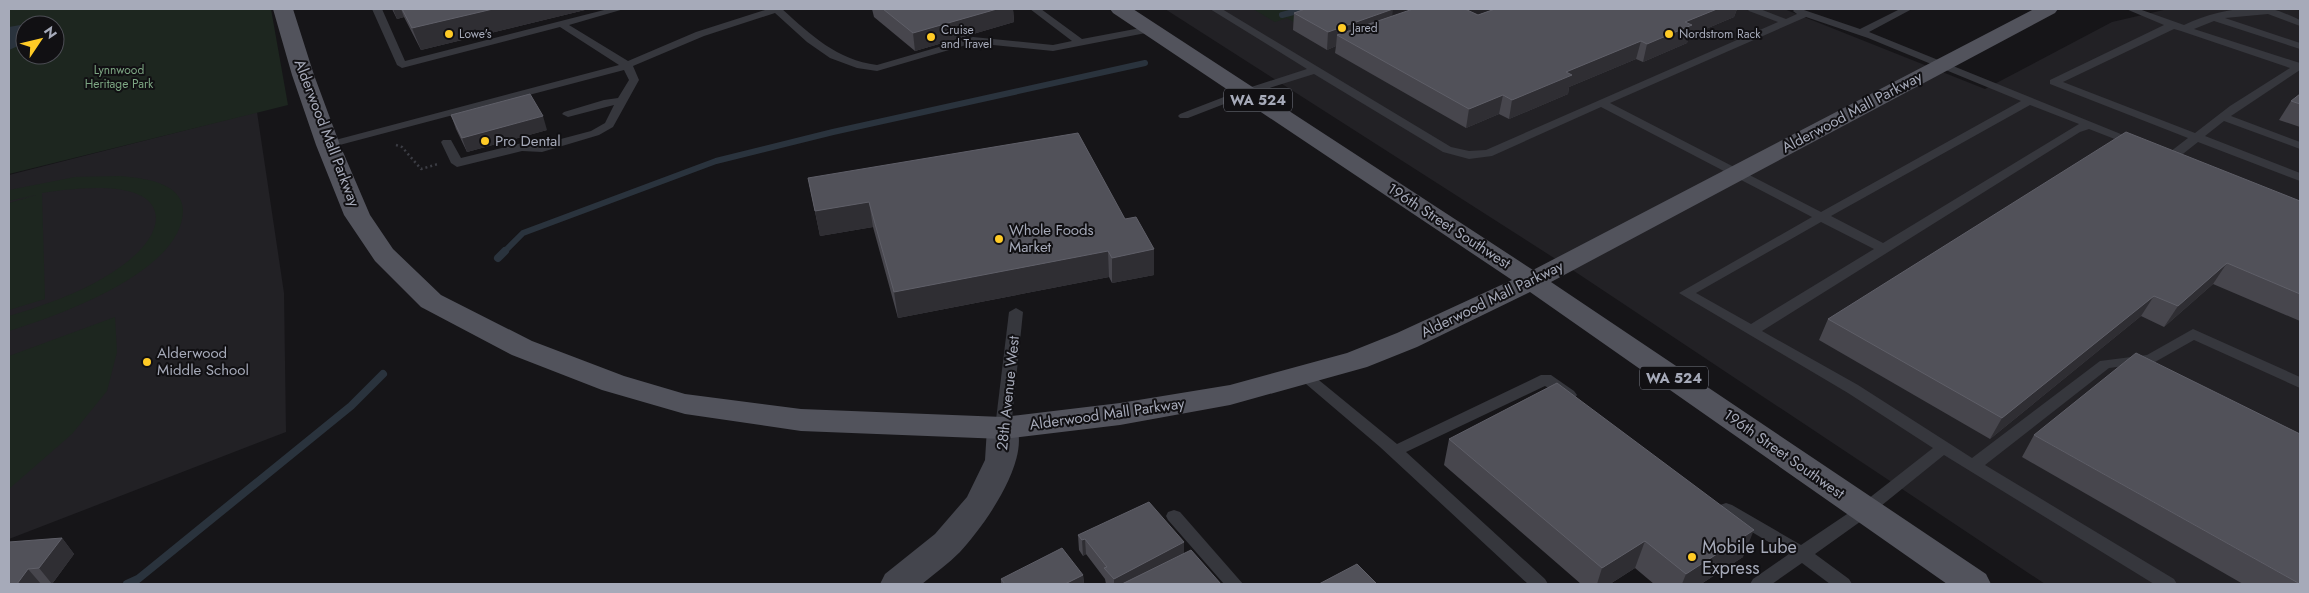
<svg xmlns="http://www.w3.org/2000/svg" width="2309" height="593" font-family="Jost,sans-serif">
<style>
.built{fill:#222125}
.green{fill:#1d261f;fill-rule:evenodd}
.water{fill:#2a333d}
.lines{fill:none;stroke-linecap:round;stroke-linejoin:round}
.stream-far1{stroke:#2a333d;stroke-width:6}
.stream{stroke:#2a333d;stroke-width:8}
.path{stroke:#3c3d44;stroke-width:2.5;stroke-dasharray:2 3;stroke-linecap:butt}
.lane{fill:#36373d;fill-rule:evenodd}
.secondary{fill:#44454d;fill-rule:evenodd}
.primary{fill:#52535c;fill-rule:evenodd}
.wall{fill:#47464d}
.shaded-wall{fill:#2f2e33}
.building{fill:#515159;stroke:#5f5f68}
.poi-dot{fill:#ffcb26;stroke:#111013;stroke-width:2}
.labels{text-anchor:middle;stroke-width:4;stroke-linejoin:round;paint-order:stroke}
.far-poi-label{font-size:12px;fill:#a6aab9;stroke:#111013;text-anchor:start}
.far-park-label{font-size:12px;fill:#7ca582;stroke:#111013}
.shield{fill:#111013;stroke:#797c87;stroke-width:1}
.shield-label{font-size:14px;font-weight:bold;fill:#a6aab9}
.street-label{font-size:15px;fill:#a6aab9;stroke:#111013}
.poi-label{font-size:15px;fill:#a6aab9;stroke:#111013;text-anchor:start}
.near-poi-label{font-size:18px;fill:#a6aab9;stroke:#111013;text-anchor:start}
</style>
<rect width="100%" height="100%" fill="#161518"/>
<g class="built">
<path d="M1165,9H1784L1985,89L2112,22L2168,9H2300V584H2045L1565,265Z"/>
<path d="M257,112L284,293L286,432L9,539V175Z"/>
</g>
<g class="green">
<path d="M9,9H271L288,105L9,174ZM25,25H55V55H25Z"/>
<path d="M1253,9H1346L1299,25L1287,18L1275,22Z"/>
<path d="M121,176C142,178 182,182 183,210C183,272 57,316 9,331V316C52,303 101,286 135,255C145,246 155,233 156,219C156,176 68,189 42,193L45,299L9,310V203L36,195L9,201V190L75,177Z"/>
<path d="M115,317L117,352L107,391L72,434L9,489V356Z"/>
</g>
<path class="water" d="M43,21L50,25H25V43L9,50V27Z"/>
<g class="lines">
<g class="stream-far1">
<path d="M1282,15L1305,9"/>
<path d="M504,252L523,233L716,161L833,132L1145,63"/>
</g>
<g class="stream">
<path d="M498,258L505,251"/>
<path d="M127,584L138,579L351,406L383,374"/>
</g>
<path class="path" d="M396,145L402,147L421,169L438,164"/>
<g class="lane">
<path d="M372,9H382L405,61L608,9H624L569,25L628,61L696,32L768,9H782C811,35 837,60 877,65L973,37L1053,45L1072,41L1030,9H1041L1082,39L1151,26L1156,29L1151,32L1053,51L973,43L877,71L857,68L830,58L807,42L775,13L704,36L633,66L639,80L613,127L599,135L542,152L522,151L457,167L451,163L441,142L443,140H451L461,158L522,143L542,144L591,131L605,123L614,105L568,117L562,114L564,112L604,100L618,98L629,80L624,70L332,147H324L322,145L324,143L619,65L560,27L402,68L397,65Z"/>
<path d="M1210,9H1222L1451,147L1469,151L1486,150L1778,22L1749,11L1747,9H1760L1786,19L1797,14L1793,11L1795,9H1801L1860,29L1900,9H1912L1869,32L2138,141L2140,143L2134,146L2130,145L2089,129L2080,132L1762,331L1858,385L1972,458L2100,361L2147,355L2193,329L2300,377V388L2194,340L2155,362L2109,368L1985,465L2174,579L2177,584H2154L1944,455L1871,514L1815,554L1849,579L1852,584H1830L1802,563L1772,584H1750L1753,579L1789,554L1720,513L1718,509L1720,505L1726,503L1732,505L1801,545L1859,506L1933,448L1848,393L1679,293L1812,217L1601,107L1492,156L1469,159L1443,152L1314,74L1250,94L1188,118H1180L1178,116L1180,114L1242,90L1307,69ZM1806,17L1868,38L2021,101L1821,212L1610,103ZM2030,105L2079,124L1883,243L1831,216ZM1821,222L1874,249L1751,324L1696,293Z"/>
<path d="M2126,9H2139L2184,25C2208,13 2244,5 2271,9C2281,11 2291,16 2300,20V26L2268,14L2225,18L2300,43V49L2214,21L2194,29L2300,63V70L2231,116L2300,142V149L2224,121L2205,136L2300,173V181L2198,142L2174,161H2166L2164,158L2166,155L2188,138L2050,84V80L2164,25ZM2174,29L2181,31L2290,68L2230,106L2195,133L2063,82Z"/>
<path d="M1016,308L1023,312L1011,428L1008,432H998L995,428L1009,312Z"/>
<path d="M1304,370L1309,372L1397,444L1541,375H1551L1574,391L1577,395L1574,399L1569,400L1545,386L1406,452L1545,579L1548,584H1528L1380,447L1299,378L1297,375L1299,372Z"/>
<path d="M1174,510L1180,512L1243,584H1224L1168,520L1166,516L1168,512Z"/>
</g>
<path class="secondary" d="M1003,417L1014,420C1035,456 984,526 960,552C948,564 934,574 922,584H880L885,574L935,534L967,497L985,460L987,428L992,420Z"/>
<path class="primary" d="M273,9H293L314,75L340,145L370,215L393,249L441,295L532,341L624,376L685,394L801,409L1003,417L1120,403L1230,385L1347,353L1397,333L1512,280L1113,13L1110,9H1133L1533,270L2034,9H2058L2055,13L1551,282L1986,574L1991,584H1947L1530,292L1417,347L1367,367L1230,405L1120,425L1003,439L801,431L685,414L602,390L512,355L421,307L375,261L344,215L316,145L292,75Z"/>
</g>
<g class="wall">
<path d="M392,9H589L421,50L404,17L397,19Z"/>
<path d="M872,9H1013L1014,22L915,51L874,17Z"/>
<path d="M1495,9H1737L1734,17L1689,36L1687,43L1643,62L1636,59L1569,87L1568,94L1509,119L1499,114L1466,128L1335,53L1336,46L1327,50L1293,30L1294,13L1392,16L1478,15Z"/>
<path d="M2300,94V127L2279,120L2291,101Z"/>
<path d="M451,115L547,130L467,152L456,129Z"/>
<path d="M808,178L1125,219L1154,249V275L1112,283L1109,277L898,318L873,227L820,236Z"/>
<path d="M2300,201V321L2213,284L2164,327L2141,316L1990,439L1819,340L1828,319Z"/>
<path d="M2034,435L2300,584H2243L2022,457Z"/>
<path d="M1449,439L1743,557L1701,584H1654L1635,568L1610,584H1581L1444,465Z"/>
<path d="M1078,535L1184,553L1221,584H1106L1105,579L1086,554L1083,556L1079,550Z"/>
<path d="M62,538L74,554L52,584H9Z"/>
<path d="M1083,575L1084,584H1001V579Z"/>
</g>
<g class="shaded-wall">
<path d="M393,9H401L404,17L397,19Z"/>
<path d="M493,9H589L421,50L412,28Z"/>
<path d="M997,9H1013L1014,22L915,51L913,33Z"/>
<path d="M1393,9L1391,27L1337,35L1336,46L1327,50L1328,32Z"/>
<path d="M1717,9H1737L1734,17L1689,36L1687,43L1643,62L1647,44L1685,22Z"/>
<path d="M1641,41L1636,59L1569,87L1568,94L1509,119L1512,100L1566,72Z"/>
<path d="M1503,95L1499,114L1466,128L1469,109Z"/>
<path d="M543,116L547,130L467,152L462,138Z"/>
<path d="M869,202L873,227L820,236L815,211Z"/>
<path d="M1154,249V275L1112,283V258Z"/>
<path d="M1108,251L1109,277L898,318L894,292Z"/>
<path d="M2227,263L2213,284L2164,327L2178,306Z"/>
<path d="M2154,296L2141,316L1990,439L2002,418Z"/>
<path d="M1754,530L1743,557L1701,584H1682L1686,574Z"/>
<path d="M62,538L74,554L52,584L39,568Z"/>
<path d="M1085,539L1086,554L1083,556L1082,540Z"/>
<path d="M1645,541L1635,568L1610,584H1597L1602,568Z"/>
<path d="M1184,542V558L1134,584H1114V579Z"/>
<path d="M28,569L41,584H17Z"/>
<path d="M1083,575L1084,584H1065Z"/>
</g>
<g class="building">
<path d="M402,9H493L412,28Z"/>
<path d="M883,9H997L913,33Z"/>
<path d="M1305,9H1393L1328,32L1294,13Z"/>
<path d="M1413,9H1465L1478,15L1495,9H1717L1685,22L1692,25L1647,44L1641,41L1566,72L1572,75L1512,100L1503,95L1469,109L1337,35Z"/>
<path d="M530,94L543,116L462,138L451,115Z"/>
<path d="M2300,94V104L2291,101Z"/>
<path d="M2126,132L2300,201V294L2227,263L2178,306L2154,296L2002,418L1828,319Z"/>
<path d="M1078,133L1125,219L1136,217L1154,249L1112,258L1108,251L894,292L869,202L815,211L808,178Z"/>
<path d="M2136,353L2300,434V584L2034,435Z"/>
<path d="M1557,383L1754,530L1686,574L1645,541L1602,568L1449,439Z"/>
<path d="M1149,502L1184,542L1114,579L1104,568L1107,567L1085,539L1082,540L1078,535Z"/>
<path d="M62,538L39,568L28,569L17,584H9V542Z"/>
<path d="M1062,548L1083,575L1065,584H1005L1001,579Z"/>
<path d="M1191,550L1221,584H1122Z"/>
<path d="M1357,564L1377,584H1319Z"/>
</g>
<g class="poi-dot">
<circle cx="1342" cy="28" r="5"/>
<circle cx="449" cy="34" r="5"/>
<circle cx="1669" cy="34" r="5"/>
<circle cx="931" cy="37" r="5"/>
<circle cx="485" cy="141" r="5"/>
<circle cx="999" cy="239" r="5"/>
<circle cx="147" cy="362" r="5"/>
<circle cx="1692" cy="557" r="5"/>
</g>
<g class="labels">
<g class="far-poi-label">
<text x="1352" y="32">Jared</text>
<text x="941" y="34">Cruise<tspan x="941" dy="14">and Travel</tspan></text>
<text x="459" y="38">Lowe's</text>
<text x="1679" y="38">Nordstrom Rack</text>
</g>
<g class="far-park-label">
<text x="119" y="74">Lynnwood<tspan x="119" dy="14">Heritage Park</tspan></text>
</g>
<g class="shield">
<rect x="1224" y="88.5" width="68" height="23" rx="4"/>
<rect x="1640" y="366.5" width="68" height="23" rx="4"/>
</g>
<g class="shield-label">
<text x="1258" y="105">WA 524</text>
<text x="1674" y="383">WA 524</text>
</g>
<g class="street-label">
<text transform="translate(1852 112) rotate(-28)" y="5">Alderwood Mall Parkway</text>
<text transform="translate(327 133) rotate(69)" y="5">Alderwood Mall Parkway</text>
<text transform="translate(1449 226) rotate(33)" y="5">196th Street Southwest</text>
<text transform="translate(1492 299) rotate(-26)" y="5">Alderwood Mall Parkway</text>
<text transform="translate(1008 393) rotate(-84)" y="5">28th Avenue West</text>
<text transform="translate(1107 414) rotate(-8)" y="5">Alderwood Mall Parkway</text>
<text transform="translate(1784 454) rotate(35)" y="5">196th Street Southwest</text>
</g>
<g class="poi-label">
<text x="495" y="146">Pro Dental</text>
<text x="1009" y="235">Whole Foods<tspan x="1009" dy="17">Market</tspan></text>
<text x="157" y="358">Alderwood<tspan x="157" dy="17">Middle School</tspan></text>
</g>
<g class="near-poi-label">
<text x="1702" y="553">Mobile Lube<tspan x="1702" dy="21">Express</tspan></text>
</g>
</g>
<rect width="2309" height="593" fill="none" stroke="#a6aab9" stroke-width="20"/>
<g transform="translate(40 40) rotate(55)"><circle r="24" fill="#111013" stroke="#4d4e55"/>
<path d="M0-4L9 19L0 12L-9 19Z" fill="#ffcb26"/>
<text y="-8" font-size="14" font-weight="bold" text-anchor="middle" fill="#a6aab9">N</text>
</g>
</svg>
